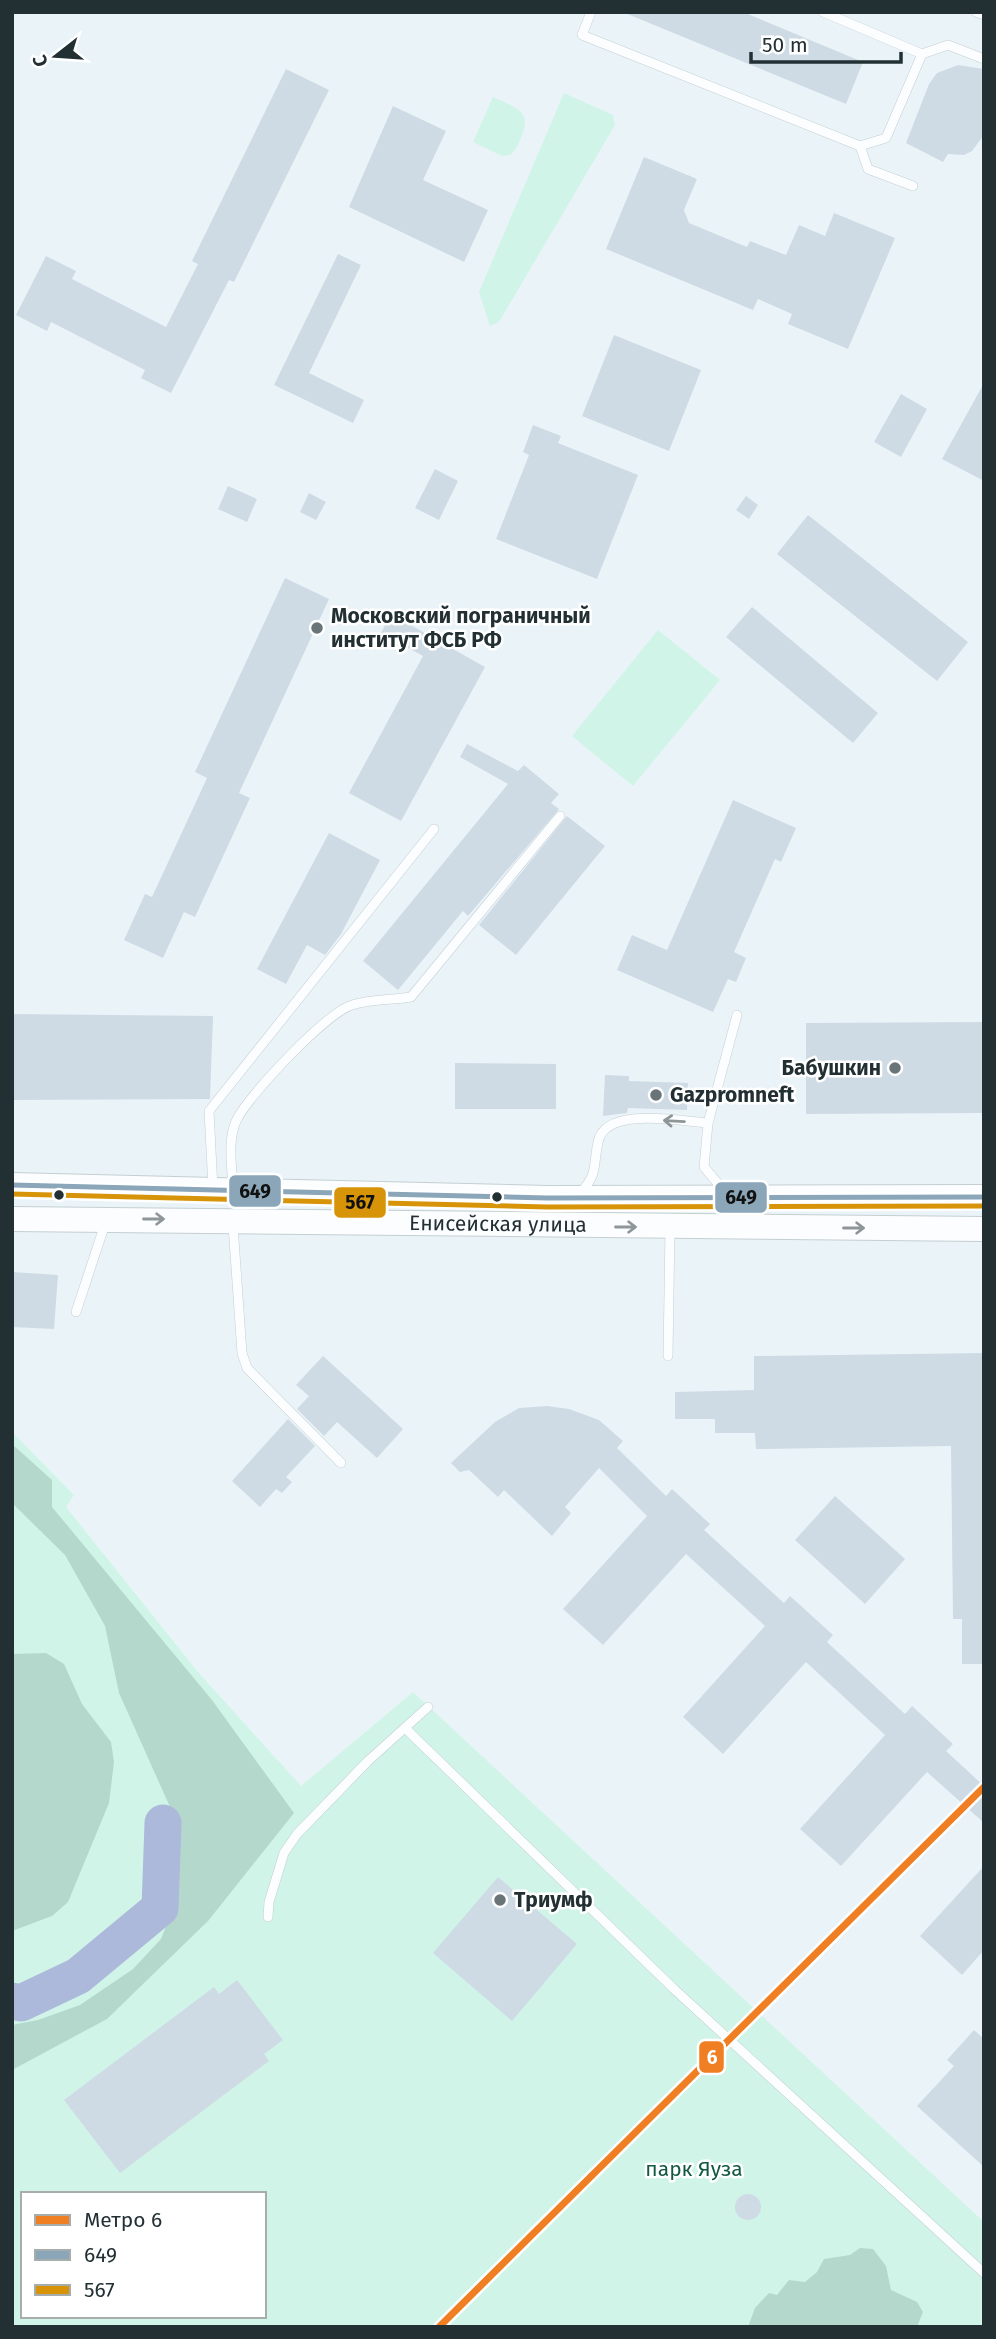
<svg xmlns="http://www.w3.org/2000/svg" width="996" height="2339" font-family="'Fira Sans',sans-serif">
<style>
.green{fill:#d1f4e8;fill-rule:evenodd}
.forest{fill:#b5d8cd}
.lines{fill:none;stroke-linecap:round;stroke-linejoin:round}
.river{stroke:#acb9db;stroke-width:37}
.building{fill:#cedbe4}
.lane-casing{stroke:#c4cfd2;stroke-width:10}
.secondary-casing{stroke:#c4cfd2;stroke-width:26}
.lane{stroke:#fcfdfe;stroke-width:9}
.secondary{stroke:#fcfdfe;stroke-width:24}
.bus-1-casing{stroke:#fff;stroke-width:10}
.bus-2-casing{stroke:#fff;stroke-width:10}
.bus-1{stroke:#8aa6b8;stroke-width:5}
.bus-2{stroke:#d79408;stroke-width:5}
.metro-1-casing{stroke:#fff;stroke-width:12}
.metro-1{stroke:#f07e23;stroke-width:7}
.oneway{stroke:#8f9698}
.poi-dot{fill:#687478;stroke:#fff;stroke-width:2.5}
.bus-dot{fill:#222f33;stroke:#fff;stroke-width:2.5}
.labels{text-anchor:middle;stroke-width:5;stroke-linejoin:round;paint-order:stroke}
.poi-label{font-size:21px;font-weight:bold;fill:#222f33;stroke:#fff;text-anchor:start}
.street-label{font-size:21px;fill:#222f33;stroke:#fff}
.park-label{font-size:21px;fill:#135941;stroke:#fff}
.line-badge{stroke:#fff;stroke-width:2.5}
.badge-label{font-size:19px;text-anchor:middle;font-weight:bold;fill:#fff}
.pale-badge-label{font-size:19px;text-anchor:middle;font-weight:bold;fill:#111}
</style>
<rect width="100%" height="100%" fill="#eaf4f8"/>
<g class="green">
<path d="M564,93L613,115L615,125L499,322L490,326L479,292Z"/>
<path d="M493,97C512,106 533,110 522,135C519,142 517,149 510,155L502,156L473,142Z"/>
<path d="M658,630L720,680L633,786L572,736Z"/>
<path d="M12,1432L74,1495L66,1507L198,1672L301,1786L413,1692L984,2222V2327H12ZM23,2194H264V2316H23Z"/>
</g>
<g class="forest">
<path d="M12,1444L52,1480V1507L212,1700L294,1813L208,1921L107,2019L12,2070V2025L38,2020L80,2005L133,1969L161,1939L177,1899L170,1807L119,1693L105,1626L65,1555L12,1503Z"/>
<path d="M46,1653L64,1664L82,1704L111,1742L114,1762L109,1803L68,1902L52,1916L12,1931V1654Z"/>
<path d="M860,2248L873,2249L886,2266L891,2290L917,2302L923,2312L917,2327H748L755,2308L769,2293L777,2295L789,2280L805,2282L817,2272L824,2259L850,2255Z"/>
</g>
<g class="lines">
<path class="river" d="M12,2001L21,2003L78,1976L160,1908L163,1823"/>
</g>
<g class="building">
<path d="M743,12L863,62L846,104L625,13Z"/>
<path d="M958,65L984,69V135L972,151L964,155L948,154L943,162L906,143L929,84L937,73Z"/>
<path d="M286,69L329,90L234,282L229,280L171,393L141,378L145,370L51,322L47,331L16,315L46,256L76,271L72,279L166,327L198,264L192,261Z"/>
<path d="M393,106L446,131L423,180L488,210L464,262L349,207Z"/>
<path d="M644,157L697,179L684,210L689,223L747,247L750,241L786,255L799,225L825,236L834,213L895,238L848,349L788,324L792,314L758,299L753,310L606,249Z"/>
<path d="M338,254L361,265L309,373L364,400L353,423L274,385Z"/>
<path d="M614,335L701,370L669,451L582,416Z"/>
<path d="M984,383V481L942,459Z"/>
<path d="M901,394L927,409L901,457L874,442Z"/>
<path d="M533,425L561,436L558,443L638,475L597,579L496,539L529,455L523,452Z"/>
<path d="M435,469L458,481L439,520L415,508Z"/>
<path d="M228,486L257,499L247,522L218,509Z"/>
<path d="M309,493L326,502L316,520L300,512Z"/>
<path d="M746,496L758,505L749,519L736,510Z"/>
<path d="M808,515L968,642L937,681L777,554Z"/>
<path d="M285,578L329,599L239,793L250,798L195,917L184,912L163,958L124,940L145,894L152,897L207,778L195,772Z"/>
<path d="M752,607L878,713L853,743L726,637Z"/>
<path d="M391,614L485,667L401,821L349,793L423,656L381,633Z"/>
<path d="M467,744L518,771L524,765L559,794L551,803L559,809L468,916L463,911L398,990L363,961L508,784L460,757Z"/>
<path d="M733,800L796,828L781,862L775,859L734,952L746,958L736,982L728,979L713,1012L617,970L632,935L667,950Z"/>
<path d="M567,816L605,846L516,955L479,925Z"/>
<path d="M329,833L380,860L341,934L325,955L307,945L286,984L257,969Z"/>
<path d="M12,1014L213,1016L210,1099L12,1100Z"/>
<path d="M984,1022V1113L806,1114V1023Z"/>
<path d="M455,1063L556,1064V1109H455Z"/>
<path d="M605,1075L629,1076V1081L688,1083L687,1110L628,1108L627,1113L603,1116Z"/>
<path d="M12,1272L58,1275L54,1329L12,1327Z"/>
<path d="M984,1353V1664H962V1619H953L951,1446L756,1449L755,1433H715V1419H675V1392L754,1390V1356Z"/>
<path d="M323,1356L403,1429L377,1458L337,1422L324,1436L297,1409L309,1396L296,1385Z"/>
<path d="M547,1406L569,1409L599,1420L623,1441L617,1448L666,1496L672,1489L710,1524L704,1530L784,1603L790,1596L833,1635L827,1642L905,1714L912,1706L953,1744L946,1751L984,1786V1823L927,1772L841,1866L800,1829L885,1735L806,1662L723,1754L683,1717L765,1626L686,1554L603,1645L563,1609L647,1516L599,1468L565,1507L571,1513L552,1536L504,1490L498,1497L469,1470L460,1472L451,1463L495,1422L519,1408Z"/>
<path d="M288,1419L315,1446L286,1477L292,1482L282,1493L276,1489L260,1507L232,1481Z"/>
<path d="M835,1496L905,1559L865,1604L795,1540Z"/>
<path d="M984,1866V1950L962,1975L920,1936Z"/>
<path d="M498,1877L577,1944L512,2021L433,1953Z"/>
<path d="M237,1980L283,2040L264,2054L269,2061L120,2173L64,2100L214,1987L219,1994Z"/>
<path d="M974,2030L984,2039V2167L917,2106L954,2066L947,2060Z"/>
<circle cx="748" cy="2207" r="13"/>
</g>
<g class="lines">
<defs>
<g id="lane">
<path d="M591,12L582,35L860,146L886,138L922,54"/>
<path d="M823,12L922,54L948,45L984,59"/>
<path d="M976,12L984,15"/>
<path d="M860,146L868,169L913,186"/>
<path d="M708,1123L737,1015"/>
<path d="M213,1188L209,1111L434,829"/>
<path d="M233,1189C232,1167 227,1139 237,1119C250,1094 326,1013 352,1005C370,999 392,1000 411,997L560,816"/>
<path d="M581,1192C598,1174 593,1166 598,1142C605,1106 680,1121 708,1123L704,1167L726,1193"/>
<path d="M233,1225L242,1353L247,1368L341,1463"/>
<path d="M76,1312L105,1224"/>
<path d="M668,1356L670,1229"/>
<path d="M405,1728L674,1989L984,2273"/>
<path d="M268,1917L269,1902L284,1853L297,1834L368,1761L428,1707"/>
</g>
<g id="secondary">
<path d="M12,1185L547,1198L984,1197"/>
<path id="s1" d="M12,1219L984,1229"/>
</g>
</defs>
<use href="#lane" class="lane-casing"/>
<use href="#secondary" class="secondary-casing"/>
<use href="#lane" class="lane"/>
<use href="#secondary" class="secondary"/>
<defs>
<path id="bus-1" d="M12,1185L547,1198L984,1197"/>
<path id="bus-2" d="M12,1194L547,1207L984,1206"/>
</defs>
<use href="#bus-1" class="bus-1-casing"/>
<use href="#bus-2" class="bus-2-casing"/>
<use href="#bus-1" class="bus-1"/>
<use href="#bus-2" class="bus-2"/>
<defs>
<path id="metro-1" d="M439,2327L984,1787"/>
</defs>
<use href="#metro-1" class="metro-1-casing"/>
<use href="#metro-1" class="metro-1"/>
</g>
<defs><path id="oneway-shaft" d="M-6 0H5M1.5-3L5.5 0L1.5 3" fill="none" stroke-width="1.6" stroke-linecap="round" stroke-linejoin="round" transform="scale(1.75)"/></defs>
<g class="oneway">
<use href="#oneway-shaft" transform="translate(674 1121) rotate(-177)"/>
<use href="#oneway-shaft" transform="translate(154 1219)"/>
<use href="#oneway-shaft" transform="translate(626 1227)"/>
<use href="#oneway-shaft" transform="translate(854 1228)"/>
</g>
<g class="poi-dot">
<circle cx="317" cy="628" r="7"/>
<circle cx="895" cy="1068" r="7"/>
<circle cx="656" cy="1095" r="7"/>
<circle cx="500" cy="1900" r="7"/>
</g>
<g class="bus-dot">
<circle cx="59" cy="1195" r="6"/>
<circle cx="497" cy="1197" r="6"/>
</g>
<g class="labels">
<g class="poi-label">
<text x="331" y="623">Московский пограничный<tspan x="331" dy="24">институт ФСБ РФ</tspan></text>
<text x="881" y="1075" text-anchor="end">Бабушкин</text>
<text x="670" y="1102">Gazpromneft</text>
<text x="514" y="1907">Триумф</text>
</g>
<g class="street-label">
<text dy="7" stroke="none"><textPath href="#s1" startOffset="486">Енисейская улица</textPath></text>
</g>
<g class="park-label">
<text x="694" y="2176">парк Яуза</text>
</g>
</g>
<g class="line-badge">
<rect x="228" y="1174" width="54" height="34" rx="7" fill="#8aa6b8"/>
<rect x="714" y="1181" width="54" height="33" rx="7" fill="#8aa6b8"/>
<rect x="333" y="1186" width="54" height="33" rx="7" fill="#d79408"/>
<rect x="698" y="2040" width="27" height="34" rx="7" fill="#f07e23"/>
</g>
<g class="badge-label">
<text x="712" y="2064">6</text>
</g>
<g class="pale-badge-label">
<text x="255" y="1198">649</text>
<text x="741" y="1204">649</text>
<text x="360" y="1209">567</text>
</g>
<rect width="996" height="2339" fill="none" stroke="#222f33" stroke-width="28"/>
<rect x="21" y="2192" width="245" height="126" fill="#ffffff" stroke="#a7acad" stroke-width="2"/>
<rect x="35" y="2215" width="35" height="10" fill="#f07e23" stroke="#a7acad" stroke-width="2"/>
<text x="84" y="2227" font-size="21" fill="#222f33">Метро 6</text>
<rect x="35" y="2250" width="35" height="10" fill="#8aa6b8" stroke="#a7acad" stroke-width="2"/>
<text x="84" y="2262" font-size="21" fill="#222f33">649</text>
<rect x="35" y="2285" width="35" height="10" fill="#d79408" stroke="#a7acad" stroke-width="2"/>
<text x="84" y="2297" font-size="21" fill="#222f33">567</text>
<g transform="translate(56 56) rotate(253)" stroke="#ffffff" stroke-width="5" paint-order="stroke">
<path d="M0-5L12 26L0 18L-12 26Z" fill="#222f33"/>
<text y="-10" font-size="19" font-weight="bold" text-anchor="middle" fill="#222f33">С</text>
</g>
<path d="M751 52v10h150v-10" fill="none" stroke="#222f33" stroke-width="3.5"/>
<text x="762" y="52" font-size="21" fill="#222f33" stroke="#ffffff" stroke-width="5" paint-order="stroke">50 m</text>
</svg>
